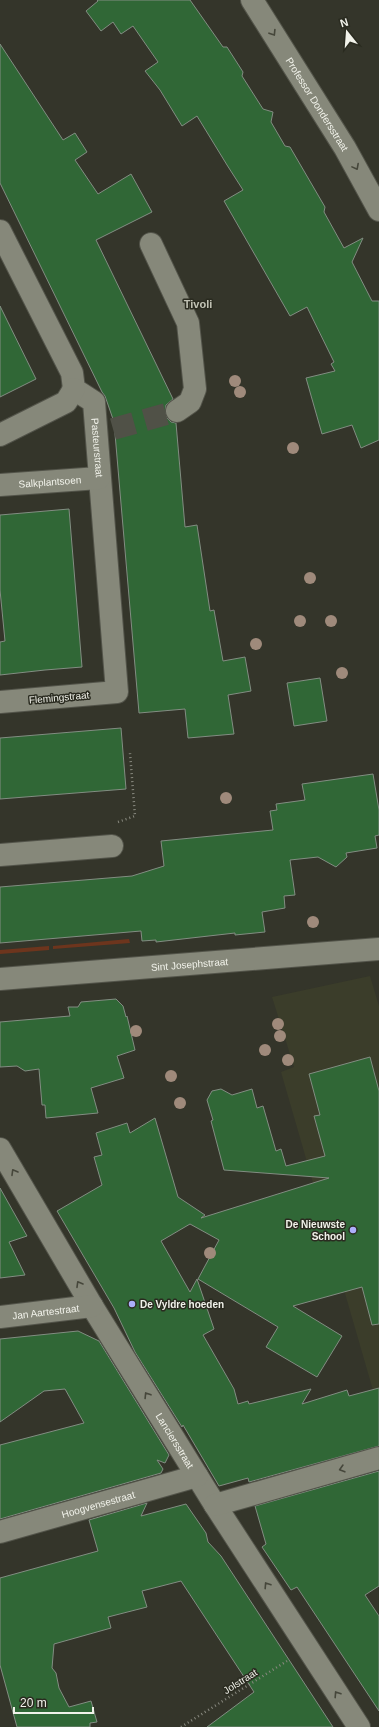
<svg xmlns="http://www.w3.org/2000/svg" width="379" height="1727" font-family="Arial,sans-serif">
<style>
.built{fill:#3b3d2a}
.green{fill:#6d351d}
.building{fill:#306736;stroke:#828d82}
.lines{fill:none;stroke-linecap:round;stroke-linejoin:round}
.minor-tunnel{stroke:#505147;stroke-width:22;stroke-dasharray:22 11;stroke-linecap:butt}
.minor-casing{stroke:#53544a;stroke-width:24}
.path{stroke:#88897f;stroke-width:2.5;stroke-dasharray:1 3;stroke-linecap:butt}
.minor{stroke:#86887a;stroke-width:22}
.tree{fill:#9f8a7b}
.oneway{stroke:#46473b}
.poi-dot{fill:#adaffb;stroke:#2a2b20;stroke-width:1.5}
.labels{text-anchor:middle;stroke-width:3;stroke-linejoin:round;paint-order:stroke}
.street-label{font-size:10px;fill:#f1f2ea;stroke:#2a2b20}
.poi-label{font-size:10px;font-weight:bold;fill:#f1f2ea;stroke:#2a2b20;text-anchor:end}
.neighbourhood-label{font-size:11px;font-weight:bold;fill:#c1c2b4;stroke:#2a2b20}
</style>
<rect width="100%" height="100%" fill="#34352a"/>
<path class="built" d="M370,976L379,1006V1411L281,1072L294,1067L272,997Z"/>
<g class="green">
<path d="M129,939L130,943L53,949V946Z"/>
<path d="M49,946V950L0,954V950Z"/>
</g>
<g class="building">
<path d="M97,0H190L223,47H227L243,72L242,76L263,109L273,112L271,122L285,146L290,147L325,207L324,212L344,248L363,238L352,262L372,301H379V440L361,448L352,425L322,434L306,378L335,371L331,364L334,362L307,307L290,316L224,201L243,190L227,165L197,116L182,126L160,90L145,71L158,62L133,26L121,34L113,22L101,31L86,11L98,1Z"/>
<path d="M0,44L63,140L75,133L87,152L75,160L98,194L131,174L152,212L96,240L173,399L166,405L165,412L167,418L171,422L176,423L185,527L197,525L210,611L214,610L223,661L245,657L251,691L228,695L234,734L188,738L185,709L139,713L114,422L105,396L102,392L0,183Z"/>
<path d="M0,306L36,379L0,397Z"/>
<path d="M69,509L82,667L45,670L0,675V642L5,641L0,590V515Z"/>
<path d="M320,678L327,721L294,726L287,683Z"/>
<path d="M121,728L126,789L0,799V738Z"/>
<path d="M373,774L379,810V835L375,836L377,848L346,853L347,857L336,867L318,857L290,860L295,895L284,896L285,908L262,912L265,932L235,935V933L156,942V940L142,941L141,931L0,943V887L132,876L164,866L161,841L273,830L270,811L277,810L276,804L305,800L302,784Z"/>
<path d="M116,999L123,1006L126,1017L127,1016L135,1050L117,1056L124,1078L91,1088L98,1113L46,1118L45,1105H42L39,1069L25,1071L17,1066L0,1067V1022L70,1016L68,1007H78L81,1002Z"/>
<path d="M370,1057L379,1091V1324L372,1325L362,1287L293,1306L342,1336L317,1377L266,1347L278,1327L198,1279L219,1240L190,1224L161,1241L190,1292L197,1279L214,1329L203,1335L234,1389L238,1404L248,1401L249,1404L311,1389L302,1404L347,1390L349,1396L379,1388V1446L249,1482L248,1478L219,1486L183,1425L182,1427L135,1352L114,1308L57,1211L102,1185L94,1157L102,1155L96,1133L127,1123L130,1133L155,1118L178,1197L205,1215L201,1218L329,1178L224,1170L211,1121L213,1120L207,1100L212,1091L221,1089L232,1095L252,1089L257,1108L263,1106L276,1151L281,1149L286,1166L325,1156L314,1116L320,1115L309,1074Z"/>
<path d="M0,1188L27,1236L9,1242L25,1275L0,1278Z"/>
<path d="M78,1331L99,1341L169,1455L165,1463L157,1460L163,1469L161,1473L0,1519V1445L84,1423L65,1389L44,1391L0,1422V1339Z"/>
<path d="M379,1471V1586L365,1595L379,1616V1711L297,1587L291,1590L262,1547L266,1544L255,1506Z"/>
<path d="M147,1503L141,1516L186,1504L206,1533L208,1542L221,1556L333,1727H207L254,1692L181,1581L142,1591L147,1607L108,1617L111,1628L54,1644L52,1668L56,1673L59,1688L69,1707L91,1701L97,1722L90,1723V1727H17L0,1665V1578L98,1551L89,1520Z"/>
</g>
<g class="lines">
<path class="minor-tunnel" d="M113,429L177,411"/>
<defs>
<g id="minor">
<path id="s1" d="M252,0L345,148L379,210"/>
<path id="s2" d="M0,231L72,373L74,389L94,402L117,692L0,702"/>
<path d="M151,244L188,323L195,389L190,402L177,411"/>
<path d="M0,435L66,402L74,389"/>
<path id="s3" d="M0,485L99,478"/>
<path d="M0,855L112,846"/>
<path id="s4" d="M0,979L379,949"/>
<path id="s5" d="M0,1149L92,1306L215,1505L359,1727"/>
<path id="s6" d="M0,1317L92,1306"/>
<path d="M215,1505L379,1458"/>
<path id="s7" d="M0,1532L197,1476"/>
</g>
</defs>
<use href="#minor" class="minor-casing"/>
<g class="path">
<path d="M118,822L135,816L130,753"/>
<path d="M181,1727L287,1661"/>
</g>
<use href="#minor" class="minor"/>
</g>
<g class="tree">
<circle cx="235" cy="381" r="6"/>
<circle cx="240" cy="392" r="6"/>
<circle cx="293" cy="448" r="6"/>
<circle cx="310" cy="578" r="6"/>
<circle cx="300" cy="621" r="6"/>
<circle cx="331" cy="621" r="6"/>
<circle cx="256" cy="644" r="6"/>
<circle cx="342" cy="673" r="6"/>
<circle cx="226" cy="798" r="6"/>
<circle cx="313" cy="922" r="6"/>
<circle cx="278" cy="1024" r="6"/>
<circle cx="136" cy="1031" r="6"/>
<circle cx="280" cy="1036" r="6"/>
<circle cx="265" cy="1050" r="6"/>
<circle cx="288" cy="1060" r="6"/>
<circle cx="171" cy="1076" r="6"/>
<circle cx="180" cy="1103" r="6"/>
<circle cx="210" cy="1253" r="6"/>
</g>
<defs><path id="oneway-chevron" d="M-2-3.5L2.5 0L-2 3.5" fill="none" stroke-width="1.6" stroke-linecap="round" stroke-linejoin="round"/></defs>
<g class="oneway">
<use href="#oneway-chevron" transform="translate(273 33) rotate(58)"/>
<use href="#oneway-chevron" transform="translate(356 167) rotate(62)"/>
<use href="#oneway-chevron" transform="translate(14 1172) rotate(-120)"/>
<use href="#oneway-chevron" transform="translate(79 1284) rotate(-120)"/>
<use href="#oneway-chevron" transform="translate(147 1395) rotate(-122)"/>
<use href="#oneway-chevron" transform="translate(342 1469) rotate(164)"/>
<use href="#oneway-chevron" transform="translate(267 1585) rotate(-123)"/>
<use href="#oneway-chevron" transform="translate(337 1694) rotate(-123)"/>
</g>
<g class="poi-dot">
<circle cx="353" cy="1230" r="4"/>
<circle cx="132" cy="1304" r="4"/>
</g>
<g class="labels">
<g class="street-label">
<text dy="4" stroke="none"><textPath href="#s1" startOffset="123">Professor Dondersstraat</textPath></text>
<text dy="4" stroke="none"><textPath href="#s2" startOffset="245">Pasteurstraat</textPath></text>
<text dy="4" stroke="none"><textPath href="#s3" startOffset="50">Salkplantsoen</textPath></text>
<text transform="translate(59 697) rotate(-5)" y="4">Flemingstraat</text>
<text dy="4" stroke="none"><textPath href="#s4" startOffset="190">Sint Josephstraat</textPath></text>
<text dy="4" stroke="none"><textPath href="#s6" startOffset="46">Jan Aartestraat</textPath></text>
<text dy="4" stroke="none"><textPath href="#s5" startOffset="340">Lanciersstraat</textPath></text>
<text dy="4" stroke="none"><textPath href="#s7" startOffset="102">Hoogvensestraat</textPath></text>
<text transform="translate(240 1681) rotate(-32)" y="4">Jolstraat</text>
</g>
<g class="poi-label">
<text x="345" y="1228">De Nieuwste<tspan x="345" dy="12">School</tspan></text>
<text x="140" y="1308" text-anchor="start">De Vyldre hoeden</text>
</g>
<g class="neighbourhood-label">
<text x="198" y="308">Tivoli</text>
</g>
</g>
<g transform="translate(347 32) rotate(343)" stroke="#2a2b20" stroke-width="3" paint-order="stroke">
<path d="M0-3L7 15L0 10L-7 15Z" fill="#f1f2ea"/>
<text y="-6" font-size="11" font-weight="bold" text-anchor="middle" fill="#f1f2ea">N</text>
</g>
<path d="M14 1707v6h79v-6" fill="none" stroke="#f1f2ea" stroke-width="2"/>
<text x="20" y="1707" font-size="12" fill="#f1f2ea" stroke="#2a2b20" stroke-width="3" paint-order="stroke">20 m</text>
</svg>
